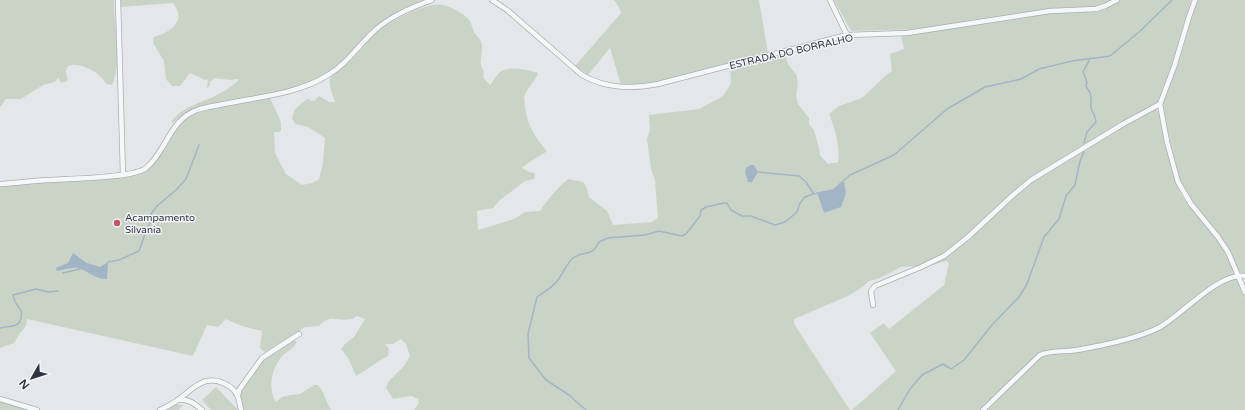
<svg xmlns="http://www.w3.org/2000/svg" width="1245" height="410" font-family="'Varela Round',sans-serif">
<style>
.green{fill:#cad4c6;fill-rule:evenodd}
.water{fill:#a2b5c7}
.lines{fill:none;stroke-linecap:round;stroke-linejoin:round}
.stream{stroke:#a2b5c7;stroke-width:1.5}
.minor-casing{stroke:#a9aeb4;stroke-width:6}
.minor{stroke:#f6f7f9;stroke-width:4.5}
.poi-dot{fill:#c35569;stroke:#f3f5f8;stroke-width:1.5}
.labels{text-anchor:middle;stroke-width:3;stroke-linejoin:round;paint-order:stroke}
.street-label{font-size:10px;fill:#2d3541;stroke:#f3f5f8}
.poi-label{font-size:10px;fill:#2d3541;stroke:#f3f5f8;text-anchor:start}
</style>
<rect width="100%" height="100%" fill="#e4e7ea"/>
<g class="green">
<path d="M0,0H114C113,28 124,58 112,85L106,84C103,79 99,74 93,71C88,67 67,59 66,71C66,74 67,78 68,81L61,83L58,78L55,82L43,85L21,99H6L0,107Z"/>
<path d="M120,0H424L400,10L395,15L368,32L366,37L340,64L316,80L297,87L186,113L172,123V121C183,106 202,103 217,95C225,91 232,86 238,81V79L230,80L214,78L212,81H210V84L208,88L207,87L208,79L205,80L190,73L180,86H172L166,79L164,61L153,43L154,37C172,32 187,20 173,3L121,7Z"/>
<path d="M614,0H759L768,53L652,83L637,86L621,85L610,48L588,75L575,66L621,13L619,7Z"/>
<path d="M834,0H1116L1102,6L926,29L851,31Z"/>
<path d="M1121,0H1191L1180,41L1164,87L1157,103L1152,106L1153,109H1156L1159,113L1177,183L1181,194L1188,205L1214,234L1228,256L1245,297V410H852L896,371L870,333L884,323L889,329L944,285L949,263L946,261L926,267L920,266L901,267L880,278L869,281L861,288L848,296L794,319V324L850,410H414L419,403L418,399L411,396L393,399L386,388L388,382L404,366L410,356L406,344L401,339L393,344H385L389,349L388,356C376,362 367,370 356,376L348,358L341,349L345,344L354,337L365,319L357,316C355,317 353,319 351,319C338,322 330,313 319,326L305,327L265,352L260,348L262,331L242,326L226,319L218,327L207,325L193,356L27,319L26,326L20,333L14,343L0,348V186L128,176C133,176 139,176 143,173C164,163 166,134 184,120C202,107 247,102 270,98L281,122V130L279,132H274L275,153L286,174L302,185L312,183L319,179L323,163L325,138L308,127L295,124L292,118L295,109L307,99L314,101L319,96L329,102H335C333,94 326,83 332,75C336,69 345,65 351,60C360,52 367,41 376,33C387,23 427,1 442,5C449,6 459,11 464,15C471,21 471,23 473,30C476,38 483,38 482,49C482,59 478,61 484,72L483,77L490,85C493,82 496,75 500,72C510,65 528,70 538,73C535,82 527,88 524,97C524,100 525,104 525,107C527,124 535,138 547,151C539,157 529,161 522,168L529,172L535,173L534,179L525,181L500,200L493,208L477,211L478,230L514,219L525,212L540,211C548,199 557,188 568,179L583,182L586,186L589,197L607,211L613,225L652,222L658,218L655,180L651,169L647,139L650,130L649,115L699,109L723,96L730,85L731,80L730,67L785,55L788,64L797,76L798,85L796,95L798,104L809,118V124L814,130L819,148L820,155L828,164L838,162C840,146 835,129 829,114L839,106L862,98L885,76L892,71L890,54L904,49L901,36L996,22L1051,13L1095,11L1105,9ZM834,190L824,213L817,193Z"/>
<path d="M1196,0H1245V274H1242L1239,271L1228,249L1213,227L1192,202L1183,187L1178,174L1162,106L1179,61Z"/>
<path d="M295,341L297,342C294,348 288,351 283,355C272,367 267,388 276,402L282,397L290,395L300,394L314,385H318C326,394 325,401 331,410H243L240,394L261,362L289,342Z"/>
<path d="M216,387L238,410H211L202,400Z"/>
<path d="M0,400L33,410H0Z"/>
<path d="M175,404L183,405L179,410H164Z"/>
</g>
<g class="water">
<path d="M750,165H754L758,172L752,182H748L745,172L746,168Z"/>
<path d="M844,181L846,193L841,207L824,213L817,193L833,190Z"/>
<path d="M73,253L87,263L100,267L108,262L107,279C95,280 88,270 77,268C71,267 63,270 57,271L56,269V268L68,263Z"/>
</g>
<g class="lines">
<g class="stream">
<path d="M1084,143L1087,132L1096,122C1096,116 1092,113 1091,107C1090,104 1091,104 1091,101C1092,94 1089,91 1086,86L1087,82L1083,72L1090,59"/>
<path d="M758,172L799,176L806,182L813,193"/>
<path d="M108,262L119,260L139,251L146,231L151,221V214L157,206L176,190L186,179L199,145"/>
<path d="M63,273L80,269"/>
<path d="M0,328C8,326 19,328 21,318C22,314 22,312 20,309C16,304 14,301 13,295L36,289L48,292L58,291"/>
<path d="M586,410L569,395L546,380L529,358L528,334L537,297C544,292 553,287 558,280C563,273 567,264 572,259C583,249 591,259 599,242L608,238L645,235L659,231L682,236L686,234L700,216L701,210L706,207L724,203H727L731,210L742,216H751L775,225L785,222L797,212L800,203L805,197L813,194L833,190L850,175L894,155L947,109L985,87L1021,79L1039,69L1072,61L1110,56L1139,32L1172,0"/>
<path d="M898,410L910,389L922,375L943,364L951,369L964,360L992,325L1019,297L1027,284L1044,237L1059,219L1066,196L1075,185L1080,161L1084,152"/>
</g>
<defs>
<g id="minor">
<path d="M118,0L123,175"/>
<path d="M492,0L507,10L582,75C607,89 632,89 658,84L847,35L907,33L1050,11L1096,9L1105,6L1117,0"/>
<path d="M830,0L847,35"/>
<path d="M1195,0L1189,17L1174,67L1160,104L1167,142L1178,182L1191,204L1218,237L1228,252L1245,292"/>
<path d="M0,184C16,183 32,181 48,180C66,179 135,178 146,168C167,151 169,120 197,110C206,107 215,106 224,104C258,97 298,94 328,75C345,65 356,49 370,35C386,18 410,8 432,0"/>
<path d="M873,305L871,291L875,286L921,267L944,256L968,237L1013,195L1031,180L1123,124L1160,104"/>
<path d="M238,396L239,390L262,358L299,334"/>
<path d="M0,399L37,410"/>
<path d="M178,400C189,399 194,403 202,410"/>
<path d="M160,410C166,407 173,404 179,399C195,387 207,372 229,386C238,392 239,399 241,410"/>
<path d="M983,410L1040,355C1051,350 1065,352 1077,350C1100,346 1139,338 1160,327C1183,314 1218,273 1245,276"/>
</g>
</defs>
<use href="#minor" class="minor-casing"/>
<use href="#minor" class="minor"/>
</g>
<circle class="poi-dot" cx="117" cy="223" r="4"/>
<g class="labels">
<g class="street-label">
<text transform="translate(791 51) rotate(-13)" y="4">ESTRADA DO BORRALHO</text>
</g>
<g class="poi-label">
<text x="125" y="221">Acampamento<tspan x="125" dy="12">Silvania</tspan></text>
</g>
</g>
<g transform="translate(32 378) rotate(231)" stroke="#f3f5f8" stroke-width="3" paint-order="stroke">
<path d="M0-3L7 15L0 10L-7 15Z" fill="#2d3541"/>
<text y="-6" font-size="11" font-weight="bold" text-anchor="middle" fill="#2d3541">N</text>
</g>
</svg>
